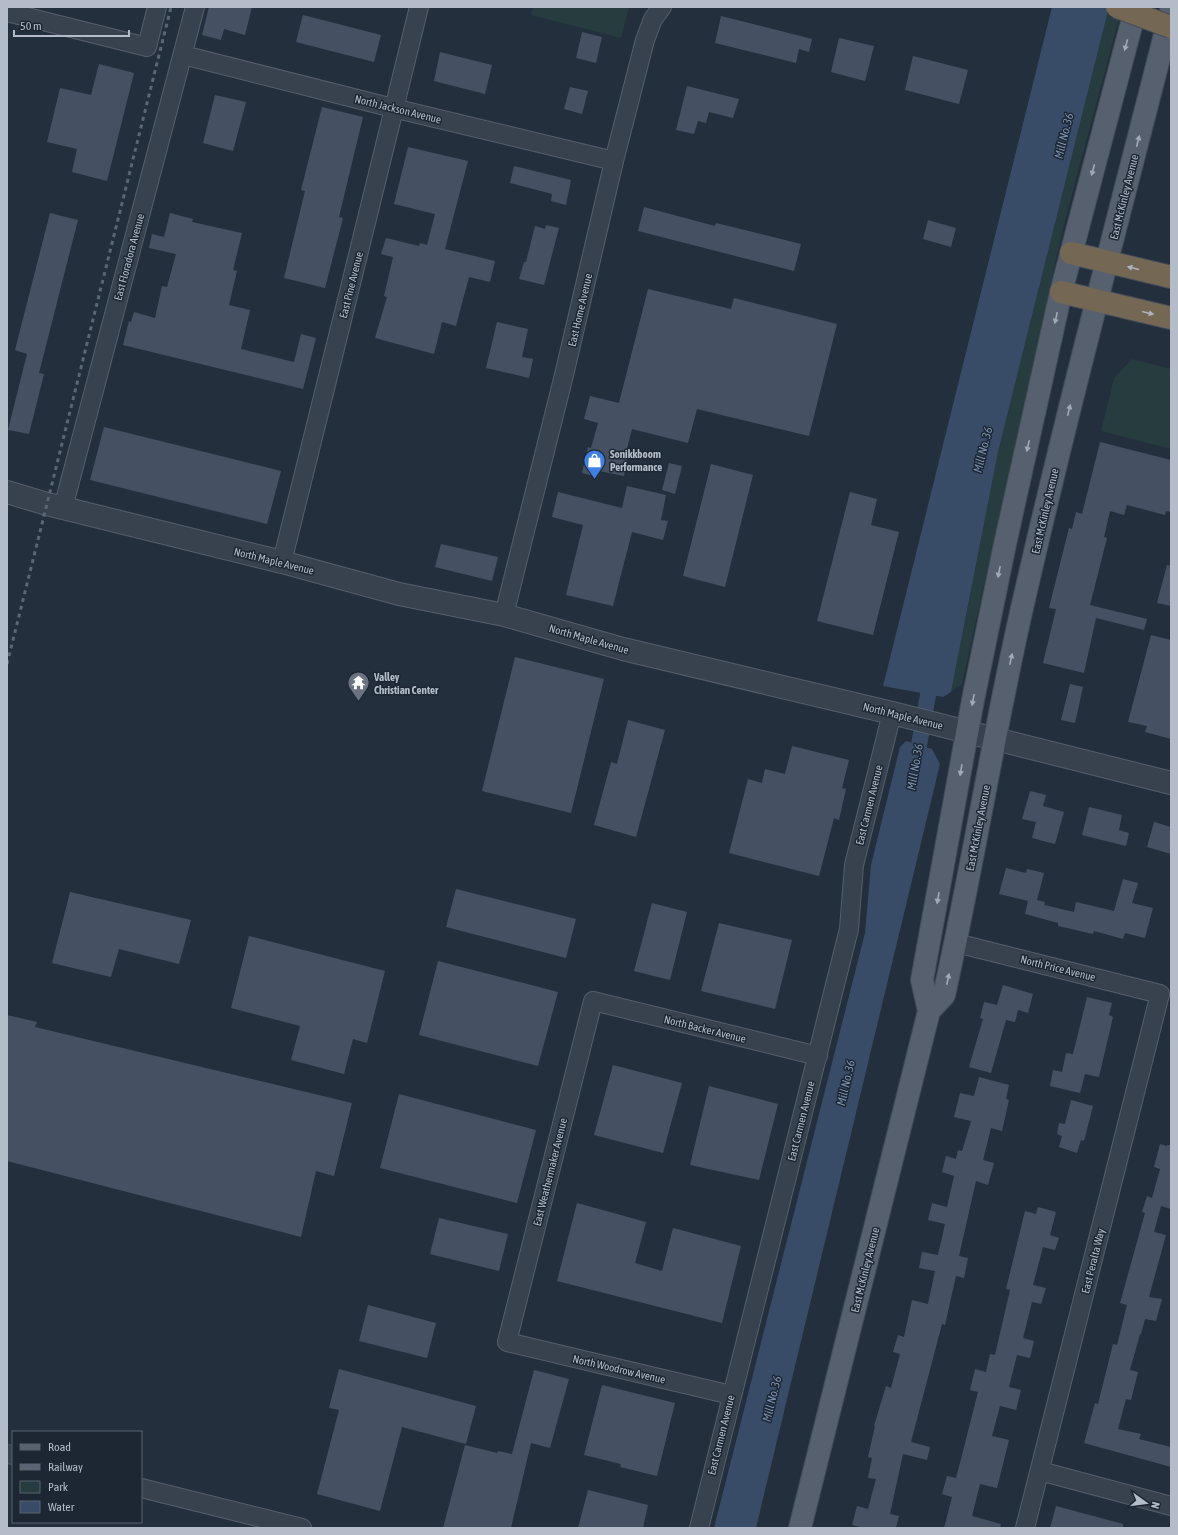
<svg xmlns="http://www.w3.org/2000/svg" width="1178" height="1535" font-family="'Asap Condensed',sans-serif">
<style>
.green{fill:#263c3f}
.water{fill:#394c67}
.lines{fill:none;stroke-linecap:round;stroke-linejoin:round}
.canal{stroke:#394c67;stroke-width:16}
.building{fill:#455162}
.minor-casing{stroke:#565f6c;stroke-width:20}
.tertiary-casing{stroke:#565f6c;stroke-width:24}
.primary-casing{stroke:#414a57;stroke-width:24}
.motorway-casing{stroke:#434c59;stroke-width:24}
.minor{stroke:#38414e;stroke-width:18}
.tertiary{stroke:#38414e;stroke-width:22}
.primary{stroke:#56606e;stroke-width:22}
.motorway{stroke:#746855;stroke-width:22}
.rail{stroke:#5a6575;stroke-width:3;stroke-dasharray:4 4;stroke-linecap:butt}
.motorway-bridge-casing{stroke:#434c59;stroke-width:24;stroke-linecap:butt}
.motorway-bridge{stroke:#746855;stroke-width:22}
.oneway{fill:#a1aab7}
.oneway2{fill:#aeb4bd}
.labels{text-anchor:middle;stroke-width:3;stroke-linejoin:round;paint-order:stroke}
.street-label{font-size:11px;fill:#b4bcc9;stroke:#1d2633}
.poi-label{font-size:11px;font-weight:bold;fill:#b4bcc9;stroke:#1d2633;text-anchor:start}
.water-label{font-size:12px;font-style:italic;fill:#7c92b1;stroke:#1d2633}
</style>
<rect width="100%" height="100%" fill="#242f3e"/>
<g class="green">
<path d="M533,7H629L621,38L531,15Z"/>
<path d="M1109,7H1122L1063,228L962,684L951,692L998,452Z"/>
<path d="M1132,359L1171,369V449L1101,431L1114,378Z"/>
</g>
<g class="water">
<path d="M1052,7H1109L998,452L951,692L943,697L883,686Z"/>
<path d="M906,741L932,749L940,764L756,1528H714L865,933L871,865L900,747Z"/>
</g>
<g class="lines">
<path class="canal" d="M915,767L932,673"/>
</g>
<g class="building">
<path d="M209,7H252L245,35L224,29L221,40L202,35Z"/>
<path d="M303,15L381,35L374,62L296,42Z"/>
<path d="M721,16L812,39L809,52L799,49L796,63L715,43Z"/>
<path d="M582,32L602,37L596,63L576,58Z"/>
<path d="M839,38L874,46L865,81L831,72Z"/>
<path d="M440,52L492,65L485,94L434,81Z"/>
<path d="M913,56L968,70L959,104L905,90Z"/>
<path d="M99,64L134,73L107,181L72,172L77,149L47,142L60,88L91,95Z"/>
<path d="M687,86L739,99L733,118L709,112L706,123L698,121L694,134L676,130Z"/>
<path d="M570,87L588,91L582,114L564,109Z"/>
<path d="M215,95L246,102L233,151L203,143Z"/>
<path d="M322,107L363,117L339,217L343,218L325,288L284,278L305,191L301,190Z"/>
<path d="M408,147L468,161L445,249L495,261L490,282L469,277L456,326L442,322L434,354L375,338L387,297L384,296L393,257L381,254L386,238L419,246L420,243L427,245L435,214L394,204Z"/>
<path d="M514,166L571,180L566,205L551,201L552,194L510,183Z"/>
<path d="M644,207L715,226L716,223L801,244L794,271L638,231Z"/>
<path d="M50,213L78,220L39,373L44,374L29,434L8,430L27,354L15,350Z"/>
<path d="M170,213L193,219L192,222L242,233L233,270L237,271L229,305L250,310L241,349L294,362L301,334L316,338L303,389L123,345L129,321L131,322L134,312L155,318L162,286L167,287L176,254L149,248L152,234L164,237Z"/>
<path d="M928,220L956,228L951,247L923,239Z"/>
<path d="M546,225L559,228L544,285L519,279L524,262H526L535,226L545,229Z"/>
<path d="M648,289L731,309L734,298L837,324L809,436L697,409L688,443L632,429L625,456H628L624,476L599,471L598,477L582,473L588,447L591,448L598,423L584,419L590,396L619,403Z"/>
<path d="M497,322L528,329L522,357L533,359L529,378L486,368Z"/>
<path d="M104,427L281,471L267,524L90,480Z"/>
<path d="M1100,442L1171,460V512L1166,511L1165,515L1127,505L1124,515L1110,511L1104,537L1107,538L1090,605L1147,619L1144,630L1096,618L1084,673L1043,663L1056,609L1049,608L1069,528L1072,529L1076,512L1082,514Z"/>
<path d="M669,463L682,466L675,494L662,490Z"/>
<path d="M711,464L753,475L725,587L683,576Z"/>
<path d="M627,486L666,495L661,520L668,521L663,540L632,532L613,606L566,595L583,525L552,517L558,492L622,508Z"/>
<path d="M850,492L877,499L871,525L899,532L873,635L817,621Z"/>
<path d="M441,544L498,557L492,581L435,567Z"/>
<path d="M1167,565L1171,566V606L1157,603Z"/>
<path d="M1151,635L1171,640V739L1145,732L1147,726L1128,722Z"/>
<path d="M515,657L604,679L571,813L482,791Z"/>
<path d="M1070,684L1083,687L1075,723L1061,720Z"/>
<path d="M628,720L665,730L636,837L594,825L611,762L617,764Z"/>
<path d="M792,746L849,760L842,788L846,789L839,820L834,818L819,876L729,853L748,779L762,783L765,769L785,774Z"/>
<path d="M1030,791L1046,795L1043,806L1064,812L1055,844L1032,838L1036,822L1022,819Z"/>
<path d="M1089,807L1122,815L1119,830L1129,833L1126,846L1082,835Z"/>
<path d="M1154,822L1171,827V854L1147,847Z"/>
<path d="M1006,868L1026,873L1027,869L1044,873L1037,900L1045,902L1044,905L1074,912L1076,902L1114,911L1123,879L1138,883L1132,903L1153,908L1145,938L1125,933L1123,939L1094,931L1093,934L1058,926V923L1025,914L1028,901L999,894Z"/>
<path d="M456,889L576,919L566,958L446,927Z"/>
<path d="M70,892L191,920L179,964L119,949L111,977L52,963Z"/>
<path d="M652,903L687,912L670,980L634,971Z"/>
<path d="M719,923L792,940L775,1009L701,991Z"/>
<path d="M249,936L385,971L367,1043L353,1039L344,1074L291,1060L300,1026L231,1008Z"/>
<path d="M438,961L558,992L538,1066L419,1035Z"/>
<path d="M1003,985L1033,994L1028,1013L1018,1010L1015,1022L1006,1020L991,1073L969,1067L983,1019L980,1018L984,1002L997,1005Z"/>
<path d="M1087,997L1112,1003L1109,1015L1113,1017L1099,1077L1085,1074L1080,1093L1050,1086L1053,1070L1062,1072L1066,1053L1073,1054Z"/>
<path d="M7,1015L37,1022L35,1027L352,1103L334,1176L316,1171L301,1237L7,1161Z"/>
<path d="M613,1065L682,1083L663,1153L594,1135Z"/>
<path d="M979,1077L1009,1085L1006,1099L1009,1100L1002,1131L991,1128L983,1160L994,1163L988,1185L976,1181L959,1256L968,1258L964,1278L956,1276L945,1325L942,1324L911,1442L930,1447L927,1460L903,1454L890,1514L899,1516L896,1528H864L852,1525L857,1506L868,1509L876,1479L868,1478L872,1458L868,1457L875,1426H874L886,1386L891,1388L900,1354L893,1352L898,1335L904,1337L912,1300L928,1304L935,1271L919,1268L922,1252L938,1255L945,1224L928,1220L932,1203L947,1207L954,1176L942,1172L946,1156L956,1159L958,1150L962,1151L971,1121L954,1117L960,1093L974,1096Z"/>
<path d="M709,1086L778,1104L759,1180L690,1165Z"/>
<path d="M399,1094L536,1130L517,1203L380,1168Z"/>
<path d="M1071,1100L1093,1106L1084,1141L1081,1140L1077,1153L1059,1147L1062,1136L1057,1134L1059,1123L1065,1124Z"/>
<path d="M1160,1144L1167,1146V1145H1171V1209L1161,1206L1154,1232L1166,1235L1149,1297L1162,1299L1156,1321L1145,1319L1141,1334H1140L1130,1370L1138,1372L1131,1400L1126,1399L1118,1429L1141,1434L1139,1439L1171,1447V1467L1084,1443L1095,1403L1098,1404L1113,1344L1117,1345L1127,1305L1120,1303L1145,1213L1142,1212L1147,1196L1152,1198L1160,1169L1154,1167Z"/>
<path d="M577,1203L646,1222L635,1263L662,1271L673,1228L741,1246L722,1323L557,1281Z"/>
<path d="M1038,1207L1056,1212L1050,1235L1059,1238L1055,1250L1043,1247L1033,1285L1046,1288L1041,1304L1032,1302L1023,1338L1034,1341L1030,1358L1017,1355L1009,1387L1021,1390L1016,1410L1000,1406L992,1436L1009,1440L997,1488L980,1484L972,1516L1001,1524L1000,1528H944L952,1497L942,1494L947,1476L956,1478L961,1459L978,1392L970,1390L975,1369L986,1372L990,1354L995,1355L1010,1290L1006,1289L1025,1211L1036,1214Z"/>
<path d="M439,1218L508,1234L499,1271L430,1254Z"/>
<path d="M368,1305L436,1323L427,1358L359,1341Z"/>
<path d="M339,1369L476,1406L466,1444L402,1427L380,1511L317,1494L339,1410L329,1408Z"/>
<path d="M534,1370L569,1379L550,1448L531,1443L511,1528H443L465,1445L497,1453L498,1451L512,1454Z"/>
<path d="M602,1385L675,1403L657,1476L620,1467L621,1464L584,1455Z"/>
<path d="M588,1490L648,1505L643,1528H578Z"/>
<path d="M1056,1506L1123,1524V1528H1050Z"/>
</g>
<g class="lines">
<defs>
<g id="minor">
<path d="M7,12L147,47L157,7"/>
<path d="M183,55L393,108L614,161"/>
<path d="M63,508L195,7"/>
<path d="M282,562L344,312L419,7"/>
<path d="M504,615L564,375L614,161L645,40L653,19L662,7"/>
<path d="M956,943L1160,994L1025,1528"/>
<path d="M731,1395L507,1342L593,1001L818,1056"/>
<path d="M7,1454L13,1455"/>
<path d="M1040,1471L1171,1506"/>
<path d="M141,1488L302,1528"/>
<path d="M699,1528L849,929L854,865L892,713"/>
</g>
<path id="tertiary" d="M7,492L47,504L282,562L399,594L504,615L623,649L892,713L1171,783"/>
<g id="primary">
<path d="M929,1011L944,995C972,870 992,742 1020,617C1066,414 1120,212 1171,11"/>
<path d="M800,1528L929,1011L922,980L973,700L1005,544L1061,292L1136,7"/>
</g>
<g id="motorway">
<path d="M1071,253L1171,277"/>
<path d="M1061,292L1171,318"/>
</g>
</defs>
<use href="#minor" class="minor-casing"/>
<use href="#tertiary" class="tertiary-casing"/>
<use href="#primary" class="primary-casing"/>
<use href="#motorway" class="motorway-casing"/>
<use href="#minor" class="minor"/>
<use href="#tertiary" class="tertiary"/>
<use href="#primary" class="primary"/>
<use href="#motorway" class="motorway"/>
<path class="rail" d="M7,664L171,7"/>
<defs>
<path id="motorway-bridge" d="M1117,7L1171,27"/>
</defs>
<use href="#motorway-bridge" class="motorway-bridge-casing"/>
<use href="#motorway-bridge" class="motorway-bridge"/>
</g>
<defs><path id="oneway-solid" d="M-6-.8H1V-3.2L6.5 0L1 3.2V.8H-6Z"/></defs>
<g class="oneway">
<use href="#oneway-solid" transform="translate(1126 45) rotate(105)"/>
<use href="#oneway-solid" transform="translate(1138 141) rotate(-76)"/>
<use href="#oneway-solid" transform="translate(1093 170) rotate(105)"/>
<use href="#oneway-solid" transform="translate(1056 318) rotate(102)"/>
<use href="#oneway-solid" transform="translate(1069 410) rotate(-76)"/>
<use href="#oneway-solid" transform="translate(1028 446) rotate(103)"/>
<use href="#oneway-solid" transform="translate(999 572) rotate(102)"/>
<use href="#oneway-solid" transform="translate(1011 659) rotate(-78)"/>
<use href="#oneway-solid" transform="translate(973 700) rotate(101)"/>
<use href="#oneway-solid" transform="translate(961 770) rotate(100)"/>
<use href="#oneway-solid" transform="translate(938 898) rotate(100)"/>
<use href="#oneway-solid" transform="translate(948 979) rotate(-78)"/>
</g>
<g class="oneway2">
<use href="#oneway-solid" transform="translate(1133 268) rotate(-166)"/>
<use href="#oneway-solid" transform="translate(1148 313) rotate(14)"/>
</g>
<defs>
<symbol id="shop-pin" viewBox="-11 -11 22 30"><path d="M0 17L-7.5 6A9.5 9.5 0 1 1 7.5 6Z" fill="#3f7fe0" stroke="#1d2633"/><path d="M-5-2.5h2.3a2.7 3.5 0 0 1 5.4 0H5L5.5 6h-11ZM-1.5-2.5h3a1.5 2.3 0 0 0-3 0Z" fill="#fff"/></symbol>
<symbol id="temple-pin" viewBox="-11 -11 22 30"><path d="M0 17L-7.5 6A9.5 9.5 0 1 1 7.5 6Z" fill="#6b7280" stroke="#1d2633"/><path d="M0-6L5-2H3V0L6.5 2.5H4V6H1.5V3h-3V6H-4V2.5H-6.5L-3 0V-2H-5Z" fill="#fff"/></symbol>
</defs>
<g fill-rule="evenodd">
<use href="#shop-pin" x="582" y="448" width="25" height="34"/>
<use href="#temple-pin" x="346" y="670" width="25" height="34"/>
</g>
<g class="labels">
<g class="street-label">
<text transform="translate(398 109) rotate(14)" y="4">North Jackson Avenue</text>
<text transform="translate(1124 197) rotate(-76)" y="4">East McKinley Avenue</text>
<text transform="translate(129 257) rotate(-75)" y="4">East Floradora Avenue</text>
<text transform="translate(351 285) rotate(-76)" y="4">East Pine Avenue</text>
<text transform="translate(580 310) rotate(-77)" y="4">East Home Avenue</text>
<text transform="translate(1045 511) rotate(-77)" y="4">East McKinley Avenue</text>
<text transform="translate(274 561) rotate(14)" y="4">North Maple Avenue</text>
<text transform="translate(589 639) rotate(16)" y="4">North Maple Avenue</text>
<text transform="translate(903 716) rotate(14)" y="4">North Maple Avenue</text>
<text transform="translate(869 805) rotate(-76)" y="4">East Carmen Avenue</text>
<text transform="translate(978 828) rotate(-79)" y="4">East McKinley Avenue</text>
<text transform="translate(1058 968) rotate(14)" y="4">North Price Avenue</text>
<text transform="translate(705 1029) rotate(14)" y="4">North Backer Avenue</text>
<text transform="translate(801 1121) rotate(-76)" y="4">East Carmen Avenue</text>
<text transform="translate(550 1172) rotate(-76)" y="4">East Weathermaker Avenue</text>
<text transform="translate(1093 1261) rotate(-76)" y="4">East Peralta Way</text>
<text transform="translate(865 1270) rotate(-76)" y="4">East McKinley Avenue</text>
<text transform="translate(619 1369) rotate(13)" y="4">North Woodrow Avenue</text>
<text transform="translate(721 1435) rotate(-76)" y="4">East Carmen Avenue</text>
</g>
<g class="poi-label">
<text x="610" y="458">Sonikkboom<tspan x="610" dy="13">Performance</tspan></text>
<text x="374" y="681">Valley<tspan x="374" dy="13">Christian Center</tspan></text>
</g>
<g class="water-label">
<text transform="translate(1064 136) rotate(-76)" y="4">Mill No. 36</text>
<text transform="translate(983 450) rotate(-76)" y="4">Mill No. 36</text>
<text transform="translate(915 767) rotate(-80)" y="4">Mill No. 36</text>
<text transform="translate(846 1083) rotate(-77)" y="4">Mill No. 36</text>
<text transform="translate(772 1399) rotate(-76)" y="4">Mill No. 36</text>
</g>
</g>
<rect width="1178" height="1535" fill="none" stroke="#b4bcc9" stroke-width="16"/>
<rect x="12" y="1431" width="130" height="92" fill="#1d2633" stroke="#59626f"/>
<rect x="20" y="1444" width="20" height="6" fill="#56606e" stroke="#59626f"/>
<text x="48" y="1451" font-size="12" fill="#b4bcc9">Road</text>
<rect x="20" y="1464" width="20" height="6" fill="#5a6575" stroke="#59626f"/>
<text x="48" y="1471" font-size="12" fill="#b4bcc9">Railway</text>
<rect x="20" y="1481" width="20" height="12" fill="#263c3f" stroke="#59626f"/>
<text x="48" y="1491" font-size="12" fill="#b4bcc9">Park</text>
<rect x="20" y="1501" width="20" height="12" fill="#394c67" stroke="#59626f"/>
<text x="48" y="1511" font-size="12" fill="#b4bcc9">Water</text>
<g transform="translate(1146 1503) rotate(104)" stroke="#1d2633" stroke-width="3" paint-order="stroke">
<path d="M0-3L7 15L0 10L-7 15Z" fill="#b4bcc9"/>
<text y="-6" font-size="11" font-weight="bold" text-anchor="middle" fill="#b4bcc9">N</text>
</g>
<path d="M14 30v6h115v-6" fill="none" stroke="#b4bcc9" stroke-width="2"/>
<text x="20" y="30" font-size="12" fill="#b4bcc9" stroke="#1d2633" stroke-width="3" paint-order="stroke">50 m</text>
</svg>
